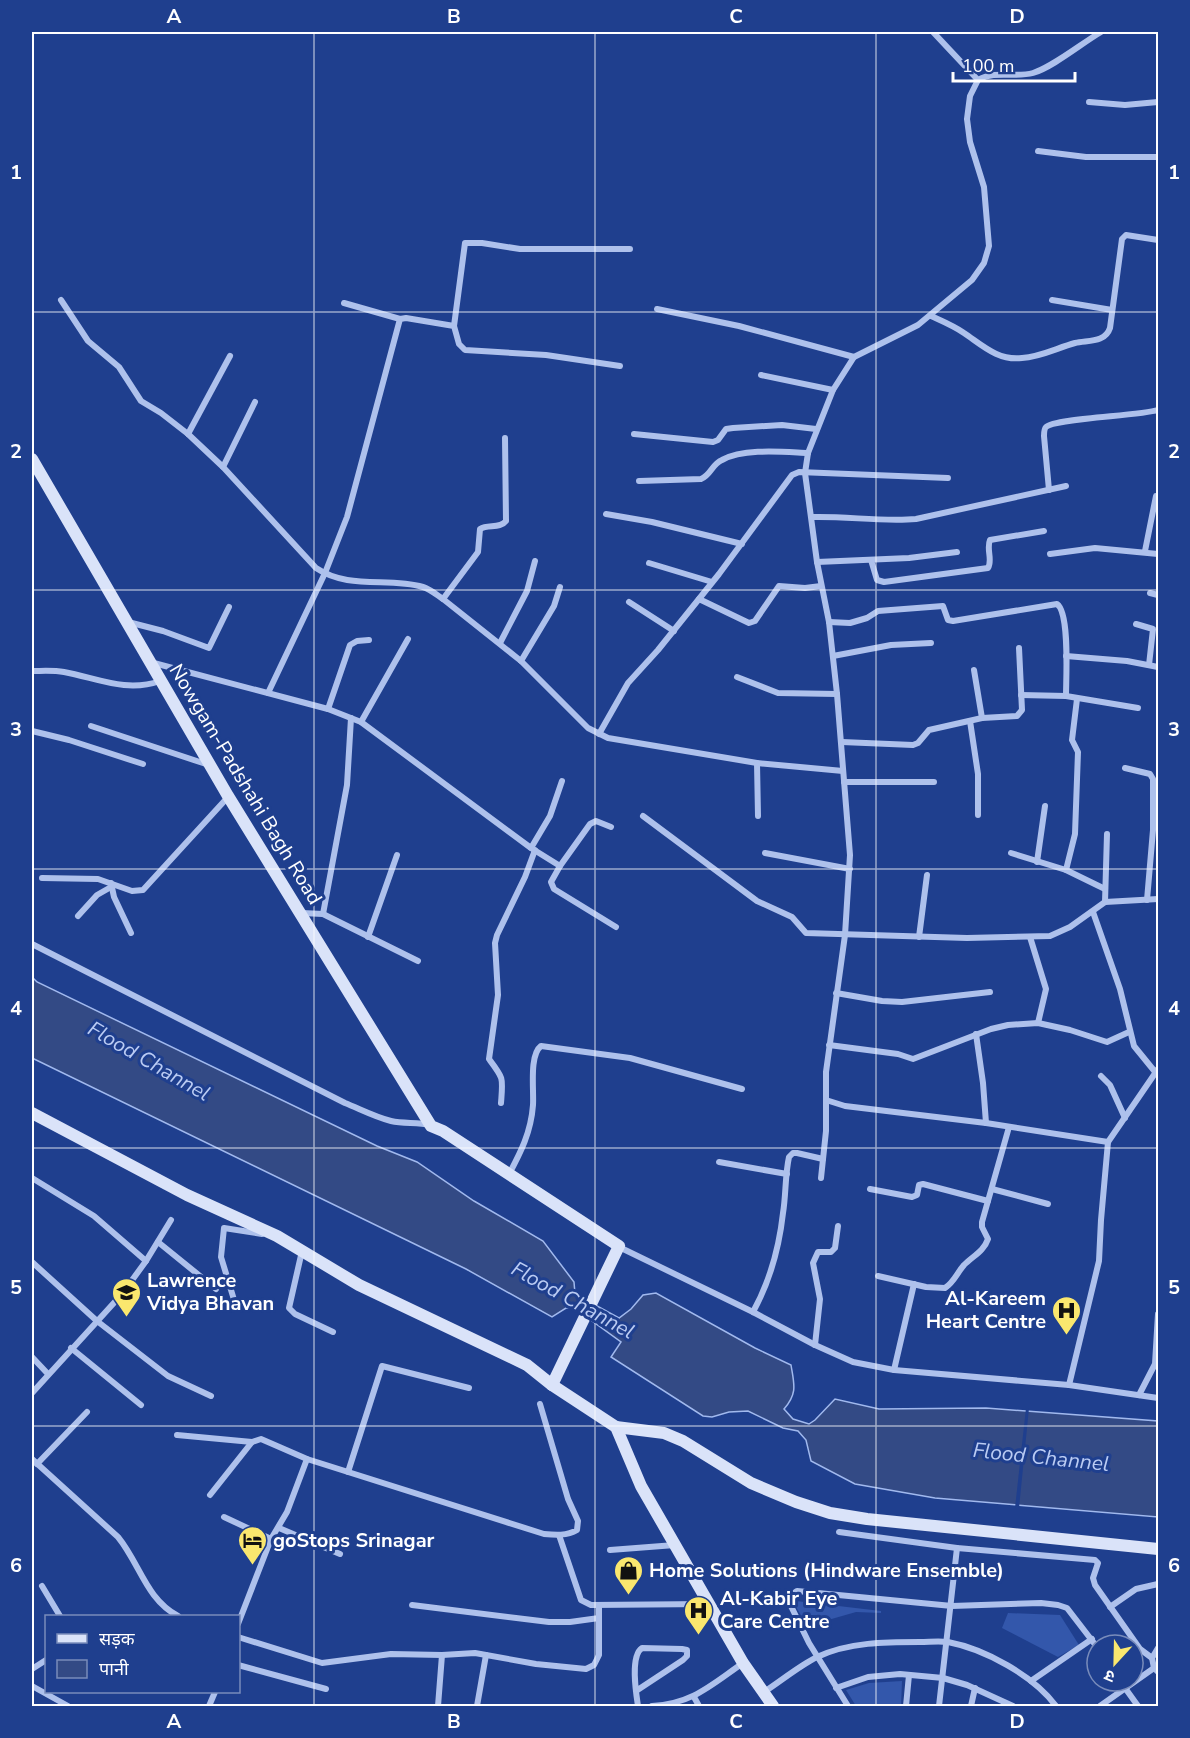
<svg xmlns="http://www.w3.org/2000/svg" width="1190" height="1738" font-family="'Nunito Sans','Noto Sans Devanagari',sans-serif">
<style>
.green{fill:#3357ab}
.water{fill:#334a85;stroke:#a1b9ee;stroke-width:1.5}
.pier{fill:#1f3f8e}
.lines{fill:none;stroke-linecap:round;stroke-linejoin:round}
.minor{stroke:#aec1ec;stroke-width:6}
.secondary{stroke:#dae3f9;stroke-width:12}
.grid{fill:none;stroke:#fff;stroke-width:1.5;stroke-opacity:0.55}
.labels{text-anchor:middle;stroke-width:6;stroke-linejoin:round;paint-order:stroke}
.street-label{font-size:20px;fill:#fff;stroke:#1f3f8e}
.poi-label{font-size:20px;font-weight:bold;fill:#fff;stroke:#1f3f8e;text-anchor:start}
.water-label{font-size:21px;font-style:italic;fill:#bacbf3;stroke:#1f3f8e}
.neatline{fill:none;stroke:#fff;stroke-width:2}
.grid-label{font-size:20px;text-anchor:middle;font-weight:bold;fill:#fff}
</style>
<rect width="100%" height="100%" fill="#1f3f8e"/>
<g class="green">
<path d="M796,1601L881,1611V1613L856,1612L807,1626L795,1605Z"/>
<path d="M1008,1613L1060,1615L1079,1645L1058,1657L1002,1628Z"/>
<path d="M902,1681L901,1706H856L846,1690L869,1683Z"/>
</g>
<path class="water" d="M32,977L37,982L377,1146L417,1162L474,1201L543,1241L574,1282L575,1294L619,1318L631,1309L643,1295L656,1293L755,1348L791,1365C794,1384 798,1393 784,1409L793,1419L809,1424L815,1420L835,1399L879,1409L986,1408L1158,1421V1517L935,1498L855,1484L811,1461L806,1440L798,1431L783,1428L748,1411L729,1412L712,1417L703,1416L611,1357L621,1342L574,1308H566L552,1317L466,1269L32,1058Z"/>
<path class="pier" d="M1026,1408H1029L1019,1508H1015Z"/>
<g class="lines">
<g class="minor">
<path d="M933,32L978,80"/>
<path d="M1101,32C1082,43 1053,67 1033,73C1015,78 995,70 978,80L970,96L967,119L970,142L984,187L989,246L984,263L972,280L918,325L854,357L833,390L808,453L805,473L817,562L829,622L837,694L850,855L845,935L826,1072V1100L845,1106L986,1123L1108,1142"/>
<path d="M1089,102L1125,105L1158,102"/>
<path d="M1038,151L1086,157H1158"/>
<path d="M61,300L88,341L119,367L141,401L161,413L188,434L223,467L316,568C349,590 388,577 423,587C430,589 437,595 443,599L521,661L588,728L608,738L757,763L843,771"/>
<path d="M1052,300L1112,310"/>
<path d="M344,303L400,319"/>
<path d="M657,309L739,326L854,357"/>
<path d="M931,316C942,321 954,326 964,333C982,345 998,361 1022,358C1040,357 1057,348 1075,343C1088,340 1105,343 1110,328L1122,239L1126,235L1158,240"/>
<path d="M454,326L465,243H482L520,249H630"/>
<path d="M761,375L833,390"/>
<path d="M188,434L230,356"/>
<path d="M634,434L713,442L718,440L726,429L733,428L782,425L816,429"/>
<path d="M223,467L255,402"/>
<path d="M639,481L701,479C711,475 712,464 722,460C744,448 783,452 808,453"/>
<path d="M1049,490L1044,436C1044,433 1044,429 1046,427C1055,418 1139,416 1158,410"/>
<path d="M606,514L652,522L742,544"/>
<path d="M812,517C847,516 882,522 916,519L1066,486"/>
<path d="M1145,551L1156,496"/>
<path d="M1050,554L1095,548L1158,554"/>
<path d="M871,560L877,580L884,582L988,568C993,560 986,549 990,540L1044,531"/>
<path d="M817,562L909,558L957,552"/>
<path d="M649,563L712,582"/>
<path d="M1150,593L1158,595"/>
<path d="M443,599L478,552L480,529C488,524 500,529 506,521L505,438"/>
<path d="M699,599L749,623L755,621L779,586L805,588L821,586"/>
<path d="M629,602L674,631"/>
<path d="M128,622L163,631L209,648L229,607"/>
<path d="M829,622L850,623L867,618L878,611L943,606L948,620L953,621L1057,604C1070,613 1066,678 1066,696"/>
<path d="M1136,624L1153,629L1149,665"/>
<path d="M500,643L527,591L535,561"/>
<path d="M833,656L891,645L931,643"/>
<path d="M1066,656L1127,661L1158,667"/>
<path d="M521,661L554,606L560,587"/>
<path d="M150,662L328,709L361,722L531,848L560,866L551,882L554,889L616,927"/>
<path d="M974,670L982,718"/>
<path d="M32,671C42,671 53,670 64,672C97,678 126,693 160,681"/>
<path d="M737,677L778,693L837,694"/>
<path d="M268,693L325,573L347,517L400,319L406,318L454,326L459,344L465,350L546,355L620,366"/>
<path d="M1021,695L1066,696L1138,708"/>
<path d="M328,709L350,645L357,641L369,640"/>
<path d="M970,721L978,774V815"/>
<path d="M361,722L408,639"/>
<path d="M91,726L209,765"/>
<path d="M32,731L69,740L143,764"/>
<path d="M599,734L628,683L658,650L719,574L792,475L799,472L948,478"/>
<path d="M842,742L913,745L918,743L929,730L982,718L1017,716L1022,710L1019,648"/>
<path d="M757,763L758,816"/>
<path d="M1125,768L1150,774L1153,779V830L1147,900"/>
<path d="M844,782H934"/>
<path d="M643,816L757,901L792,917L806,933L967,938L1050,936L1070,927L1105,902L1158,899"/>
<path d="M531,848L550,816L562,781"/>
<path d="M765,853L850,869"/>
<path d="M1011,853L1066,870L1105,889"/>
<path d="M1037,862L1045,806"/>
<path d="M560,866L590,824L596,821L611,827"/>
<path d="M1066,870L1075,834L1078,752L1072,740L1077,699"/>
<path d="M42,878L98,879L132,891L143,890L228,797"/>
<path d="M111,883L114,897L131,933"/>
<path d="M1105,902L1107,834"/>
<path d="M1093,912L1120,989L1134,1046L1156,1073"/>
<path d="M302,913L323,914L418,961"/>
<path d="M323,914L347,785L351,718"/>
<path d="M78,916L97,895L111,887"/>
<path d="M368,937L397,855"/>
<path d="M919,937L927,875"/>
<path d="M1030,937L1046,989L1038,1023"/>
<path d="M32,944L345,1103C360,1109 375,1117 391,1121C404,1124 417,1122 430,1125"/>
<path d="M836,993L882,1001L902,1002L990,992"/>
<path d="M976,1034L983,1083L986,1123"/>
<path d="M829,1045L898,1054L913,1059L991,1029L1008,1025L1038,1023L1070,1030L1107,1042L1129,1032"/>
<path d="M1101,1076L1110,1085L1125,1118"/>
<path d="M501,1103C503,1077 504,1079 489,1059L498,995L495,943L497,935L525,877L535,850"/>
<path d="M719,1162L787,1174"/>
<path d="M508,1176C521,1152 531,1132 533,1105C534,1090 529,1055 541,1046L630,1058L742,1089"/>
<path d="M32,1178L94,1216L146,1261"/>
<path d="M821,1178L826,1131V1100"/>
<path d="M870,1189L912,1197L917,1195L919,1185L923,1184L988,1201"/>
<path d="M992,1189L1048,1204"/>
<path d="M158,1242L216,1289"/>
<path d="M619,1247L753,1312L815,1345L853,1362L894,1370L1069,1385L1158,1398"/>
<path d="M302,1251L289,1308L295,1314L333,1332"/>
<path d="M32,1262L97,1321L168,1376L211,1396"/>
<path d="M878,1276L926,1287L945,1288C954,1282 957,1273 964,1265C973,1256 984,1251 988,1239L982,1227V1222L1009,1127"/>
<path d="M235,1303L221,1257L224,1228L262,1234"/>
<path d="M753,1312C770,1281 779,1249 783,1213C786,1195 785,1175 789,1157L793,1153H797L823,1159"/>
<path d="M815,1345L820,1299L813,1263L818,1252H831L835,1248L838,1226"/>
<path d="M71,1348L141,1405"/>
<path d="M32,1357L48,1374"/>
<path d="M894,1370L914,1284"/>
<path d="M1069,1385L1099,1261L1101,1220L1108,1142L1158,1069"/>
<path d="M32,1393L122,1294L146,1261L171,1220"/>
<path d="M1139,1395L1155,1364L1158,1314"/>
<path d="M177,1435L252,1442"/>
<path d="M32,1459L118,1537C140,1564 146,1599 178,1616"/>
<path d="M37,1464L87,1412"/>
<path d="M348,1472L382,1366L469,1388"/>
<path d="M210,1495L252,1442L261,1439L307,1459L544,1534C555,1535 567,1536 577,1530L578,1521L568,1499L540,1404"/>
<path d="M224,1517L271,1539"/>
<path d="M279,1528L340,1554"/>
<path d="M839,1532L957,1548L1095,1560L1098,1563L1093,1578L1095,1585L1140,1649L1152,1658"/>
<path d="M559,1535L581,1600L591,1605L708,1604"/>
<path d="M610,1550L675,1545"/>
<path d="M42,1586L60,1616"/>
<path d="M412,1605L549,1622H570L599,1618"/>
<path d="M1110,1607L1136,1589L1158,1584"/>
<path d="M238,1624L271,1539L287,1512L307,1459"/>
<path d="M238,1637L322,1663L391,1654L442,1655L475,1653L536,1664L586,1669L594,1665L599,1655V1606"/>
<path d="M1158,1648L1152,1658L1154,1668L1158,1672"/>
<path d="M238,1665L326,1689"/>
<path d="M32,1669L46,1660"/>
<path d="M1031,1681L1092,1639"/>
<path d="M1120,1681L1138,1706"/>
<path d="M32,1686L68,1706"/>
<path d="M836,1688L868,1677L900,1674L943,1678L967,1685L1013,1706"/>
<path d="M636,1691L683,1660L687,1656V1650L682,1649L642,1648C630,1656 636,1693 638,1706"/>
<path d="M764,1692C781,1681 799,1666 817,1657C849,1642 886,1642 920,1642C929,1642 939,1641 948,1642C985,1649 1034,1676 1056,1706"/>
<path d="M694,1697L699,1706"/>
<path d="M209,1706L215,1692"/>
<path d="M438,1706L442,1655"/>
<path d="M477,1706L486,1655"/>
<path d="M652,1706C692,1704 711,1685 743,1663"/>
<path d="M848,1706L809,1643L789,1602L790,1596L797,1591L952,1606L1041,1603L1058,1605L1067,1608L1097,1647"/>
<path d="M906,1706L909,1675"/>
<path d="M939,1706L957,1548"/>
<path d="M971,1706L975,1688"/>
<path d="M1100,1706L1154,1668"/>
</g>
<g class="secondary">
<path d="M32,459L228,796L431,1126L443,1131L619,1246L552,1385"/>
<path d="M32,1113L187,1195L277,1236L359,1285L527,1365L552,1385L616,1427L641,1486L743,1663L773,1706"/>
<path d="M616,1427L664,1433L683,1441L751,1483L796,1502L830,1513L867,1519L1158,1549"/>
</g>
</g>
<path class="grid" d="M314,32V1706M595,32V1706M876,32V1706M32,312H1158M32,590H1158M32,869H1158M32,1148H1158M32,1426H1158"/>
<defs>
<symbol id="school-pin" viewBox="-11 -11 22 30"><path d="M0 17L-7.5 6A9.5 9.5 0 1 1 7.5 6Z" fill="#fae76e" stroke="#1f3f8e"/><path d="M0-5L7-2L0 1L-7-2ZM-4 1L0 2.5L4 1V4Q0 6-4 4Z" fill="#111"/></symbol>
<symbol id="hospital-pin" viewBox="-11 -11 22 30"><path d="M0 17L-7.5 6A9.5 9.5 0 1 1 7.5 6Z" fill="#fae76e" stroke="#1f3f8e"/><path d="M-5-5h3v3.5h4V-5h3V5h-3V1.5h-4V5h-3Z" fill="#111"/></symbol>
<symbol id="hotel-pin" viewBox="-11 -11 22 30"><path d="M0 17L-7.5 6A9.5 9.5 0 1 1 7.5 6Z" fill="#fae76e" stroke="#1f3f8e"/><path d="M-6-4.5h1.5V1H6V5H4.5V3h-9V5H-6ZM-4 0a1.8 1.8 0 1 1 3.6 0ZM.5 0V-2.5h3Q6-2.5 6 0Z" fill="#111"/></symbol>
<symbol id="shop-pin" viewBox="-11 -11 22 30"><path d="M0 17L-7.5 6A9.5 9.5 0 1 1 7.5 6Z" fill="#fae76e" stroke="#1f3f8e"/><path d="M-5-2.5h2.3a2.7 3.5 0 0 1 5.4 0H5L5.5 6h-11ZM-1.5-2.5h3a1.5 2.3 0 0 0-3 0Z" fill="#111"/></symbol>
</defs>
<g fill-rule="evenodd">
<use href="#school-pin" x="110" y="1276" width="33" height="45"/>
<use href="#hospital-pin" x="1050" y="1294" width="33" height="45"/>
<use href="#hotel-pin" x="236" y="1524" width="33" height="45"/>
<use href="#shop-pin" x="612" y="1554" width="33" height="45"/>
<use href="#hospital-pin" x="682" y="1594" width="33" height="45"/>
</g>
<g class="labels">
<g class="street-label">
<text transform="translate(246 784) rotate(59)" y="7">Nowgam-Padshahi Bagh Road</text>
</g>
<g class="poi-label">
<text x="147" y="1287">Lawrence<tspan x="147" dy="23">Vidya Bhavan</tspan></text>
<text x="1046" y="1305" text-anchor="end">Al-Kareem<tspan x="1046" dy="23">Heart Centre</tspan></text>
<text x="273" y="1547">goStops Srinagar</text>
<text x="649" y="1577">Home Solutions (Hindware Ensemble)</text>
<text x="720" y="1605">Al-Kabir Eye<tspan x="720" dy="23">Care Centre</tspan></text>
</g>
<g class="water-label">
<text transform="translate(149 1061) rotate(30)" y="7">Flood Channel</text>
<text transform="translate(573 1300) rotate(29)" y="7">Flood Channel</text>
<text transform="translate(1041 1457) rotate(6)" y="7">Flood Channel</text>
</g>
</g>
<rect width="1190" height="1738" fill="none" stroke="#1f3f8e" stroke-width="66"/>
<rect x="45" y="1615" width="195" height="78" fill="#1f3f8e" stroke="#798cbb" stroke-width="1.5"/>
<rect x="57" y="1634" width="30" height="9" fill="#dae3f9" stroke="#798cbb" stroke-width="1.5"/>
<text x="99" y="1645" font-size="18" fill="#ffffff">सड़क</text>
<rect x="57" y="1660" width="30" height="18" fill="#334a85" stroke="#798cbb" stroke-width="1.5"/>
<text x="99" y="1675" font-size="18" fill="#ffffff">पानी</text>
<g transform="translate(1115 1663) rotate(202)"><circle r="28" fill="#1f3f8e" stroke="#798cbb" stroke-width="1.5"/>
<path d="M0-4.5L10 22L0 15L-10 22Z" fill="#fae76e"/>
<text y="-9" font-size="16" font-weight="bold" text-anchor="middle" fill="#ffffff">उ</text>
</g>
<path d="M953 72v9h122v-9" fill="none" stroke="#ffffff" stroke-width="3"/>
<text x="962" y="72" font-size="18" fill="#ffffff" stroke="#1f3f8e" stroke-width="4.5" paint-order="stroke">100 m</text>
<rect x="33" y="33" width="1124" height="1672" class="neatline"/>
<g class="grid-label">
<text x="174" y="23">A</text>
<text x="454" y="23">B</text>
<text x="736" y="23">C</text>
<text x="1017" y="23">D</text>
<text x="16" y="179">1</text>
<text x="1174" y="179">1</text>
<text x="16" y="458">2</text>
<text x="1174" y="458">2</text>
<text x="16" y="736">3</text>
<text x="1174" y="736">3</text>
<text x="16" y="1015">4</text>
<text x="1174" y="1015">4</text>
<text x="16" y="1294">5</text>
<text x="1174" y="1294">5</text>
<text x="16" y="1572">6</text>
<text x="1174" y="1572">6</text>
<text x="174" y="1728">A</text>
<text x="454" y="1728">B</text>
<text x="736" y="1728">C</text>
<text x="1017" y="1728">D</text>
</g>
</svg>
